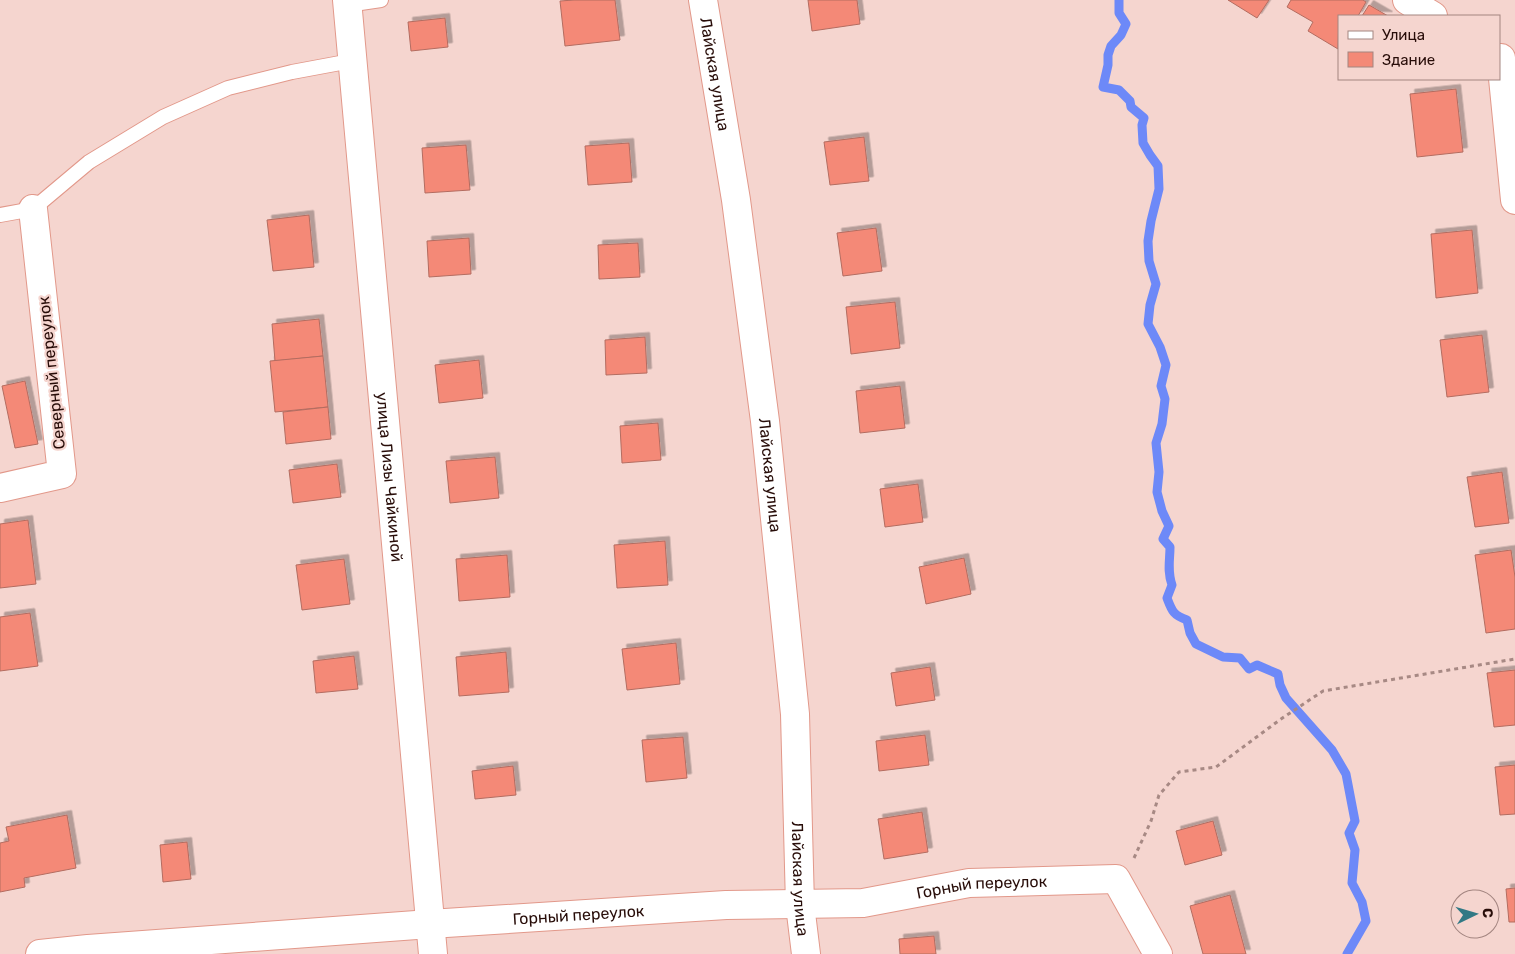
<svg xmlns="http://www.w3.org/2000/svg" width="1515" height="954" font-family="Rubik,sans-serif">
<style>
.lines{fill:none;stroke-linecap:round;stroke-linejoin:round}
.stream{stroke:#6d89f8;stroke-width:9}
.building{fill:#f48977;stroke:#b36c60;filter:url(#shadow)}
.service-casing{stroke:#e2988a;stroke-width:16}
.minor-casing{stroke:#e2988a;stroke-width:30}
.path{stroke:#a78984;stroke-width:3;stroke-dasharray:4 4;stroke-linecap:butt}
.service{stroke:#fff;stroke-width:14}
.minor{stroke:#fff;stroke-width:28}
.labels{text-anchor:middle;stroke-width:4.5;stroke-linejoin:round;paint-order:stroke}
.street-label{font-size:16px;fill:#280d09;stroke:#f5d5cf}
</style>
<defs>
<filter id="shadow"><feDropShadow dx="4.5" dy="-4.5" stdDeviation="0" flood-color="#0004"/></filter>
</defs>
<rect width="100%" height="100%" fill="#f5d5cf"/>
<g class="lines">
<path class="stream" d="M1119,0V13L1126,24L1121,35L1111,46L1108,55V65L1103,87L1119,90L1130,101L1131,107L1144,118L1142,125L1143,143L1150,155L1158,166L1159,189L1151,221L1148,241L1149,261L1156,284L1150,305L1148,324L1160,347L1166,365L1161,386L1165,399L1162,424L1156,443L1159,472L1157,492L1162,511L1169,526L1163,539L1170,547C1170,560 1167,571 1172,585L1167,598C1172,611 1173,615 1187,620L1190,633L1196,644L1223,657L1240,658L1249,669L1257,665L1278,674L1280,685L1286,698L1332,750L1346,774L1355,821L1349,833L1355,850L1352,883L1362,902L1366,921L1347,954"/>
</g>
<g class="building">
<path d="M574,0H615L620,40L565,46L560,1Z"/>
<path d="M808,0H857L860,24L812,31Z"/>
<path d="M1228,0H1269L1257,18Z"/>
<path d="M1291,0H1363L1366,2L1358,16H1339L1338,49L1308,31L1313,22L1287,7Z"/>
<path d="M1369,5L1388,16H1362Z"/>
<path d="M445,18L448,47L411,51L408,22Z"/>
<path d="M1456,89L1463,152L1417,157L1410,94Z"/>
<path d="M864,137L869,181L830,185L824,142Z"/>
<path d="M629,143L632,182L588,185L585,146Z"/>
<path d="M466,145L470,190L425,193L422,148Z"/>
<path d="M309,215L314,267L273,271L267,220Z"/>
<path d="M876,228L882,271L843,276L837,233Z"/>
<path d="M1472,230L1478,293L1436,298L1431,234Z"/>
<path d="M469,238L471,274L429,277L427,241Z"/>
<path d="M638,243L640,277L599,279L598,245Z"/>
<path d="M895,302L900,348L851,354L846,307Z"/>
<path d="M319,319L323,356L275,361L272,324Z"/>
<path d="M1482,335L1489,392L1447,397L1440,340Z"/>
<path d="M645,337L647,373L606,375L605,340Z"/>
<path d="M323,356L328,407L275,412L270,361Z"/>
<path d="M479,360L483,398L439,403L435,365Z"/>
<path d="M25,381L38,444L15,448L2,386Z"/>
<path d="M900,386L905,428L860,433L856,391Z"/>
<path d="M328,407L331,439L286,444L283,412Z"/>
<path d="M658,423L661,460L622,463L620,426Z"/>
<path d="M495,457L499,498L450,503L446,461Z"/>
<path d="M337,464L341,497L293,503L289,470Z"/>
<path d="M1502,472L1509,523L1475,527L1467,477Z"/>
<path d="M918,484L923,522L885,527L880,489Z"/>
<path d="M28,520L36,584L0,588V524Z"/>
<path d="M665,541L668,585L617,588L614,545Z"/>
<path d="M1511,550L1515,577V629L1486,633L1475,555Z"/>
<path d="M507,555L510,597L459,601L456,559Z"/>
<path d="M964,558L971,594L926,604L919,567Z"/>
<path d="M344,559L350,604L302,610L296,565Z"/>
<path d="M30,613L38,666L0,671V617Z"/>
<path d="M676,643L680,684L627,690L622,649Z"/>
<path d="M506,652L509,692L459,696L456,657Z"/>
<path d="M354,656L358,689L316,693L313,661Z"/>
<path d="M930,667L935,700L896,706L891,673Z"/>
<path d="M1515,670V725L1494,727L1487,673Z"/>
<path d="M925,735L929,765L879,771L876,741Z"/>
<path d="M683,737L687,778L646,782L642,740Z"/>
<path d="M1515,765V814L1500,815L1495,767Z"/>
<path d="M513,766L516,795L475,799L472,771Z"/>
<path d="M922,812L928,852L884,859L878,819Z"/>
<path d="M67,815L76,868L24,878L25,887L0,892V843L9,841L6,827Z"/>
<path d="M1213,821L1222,855L1185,865L1176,831Z"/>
<path d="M187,842L191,879L163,882L160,845Z"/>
<path d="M1515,888V922H1509L1506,889Z"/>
<path d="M1230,895L1246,954H1203L1190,906Z"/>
<path d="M934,936L936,954H900L899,939Z"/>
</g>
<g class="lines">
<defs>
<g id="service">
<path d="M347,5L381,0"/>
<path d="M0,215L33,209L89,162L163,117L228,88L292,72L351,61"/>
</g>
<g id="minor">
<path id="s1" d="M347,0L433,954"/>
<path id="s2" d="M703,0L736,200L765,421L795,714L800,905L806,954"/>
<path d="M1407,0L1433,16"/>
<path d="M1501,58L1515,200"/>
<path d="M0,488L62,474L33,209"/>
<path id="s3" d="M40,954L88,949L430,924L726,905L863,903L969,883L1116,879L1158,954"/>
</g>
</defs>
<use href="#service" class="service-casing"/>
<use href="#minor" class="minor-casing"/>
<path class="path" d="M1134,858L1151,821L1159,795L1179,772L1216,767L1281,719L1323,691L1515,659"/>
<use href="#service" class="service"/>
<use href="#minor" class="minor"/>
</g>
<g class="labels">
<g class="street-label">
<text dy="6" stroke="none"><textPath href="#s2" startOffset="75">Лайская улица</textPath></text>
<text transform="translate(51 373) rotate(-96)" y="6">Северный переулок</text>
<text dy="6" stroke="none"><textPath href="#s2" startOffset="480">Лайская улица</textPath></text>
<text dy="6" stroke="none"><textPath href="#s1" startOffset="479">улица Лизы Чайкиной</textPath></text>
<text dy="6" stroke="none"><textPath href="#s2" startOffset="885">Лайская улица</textPath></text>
<text dy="6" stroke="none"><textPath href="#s3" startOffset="945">Горный переулок</textPath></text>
<text dy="6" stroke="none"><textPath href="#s3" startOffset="540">Горный переулок</textPath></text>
</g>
</g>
<rect x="1338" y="15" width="162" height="65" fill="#f5d5cf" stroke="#a38580"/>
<rect x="1348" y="31" width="25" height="8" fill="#ffffff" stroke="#a38580"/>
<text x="1382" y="40" font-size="15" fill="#280d09">Улица</text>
<rect x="1348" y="52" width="25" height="15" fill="#f48977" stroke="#a38580"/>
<text x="1382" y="65" font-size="15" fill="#280d09">Здание</text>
<g transform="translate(1475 914) rotate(85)"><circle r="24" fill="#f5d5cf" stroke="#a38580"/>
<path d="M0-4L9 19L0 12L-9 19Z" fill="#327985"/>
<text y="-8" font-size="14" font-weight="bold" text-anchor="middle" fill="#280d09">С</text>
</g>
</svg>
